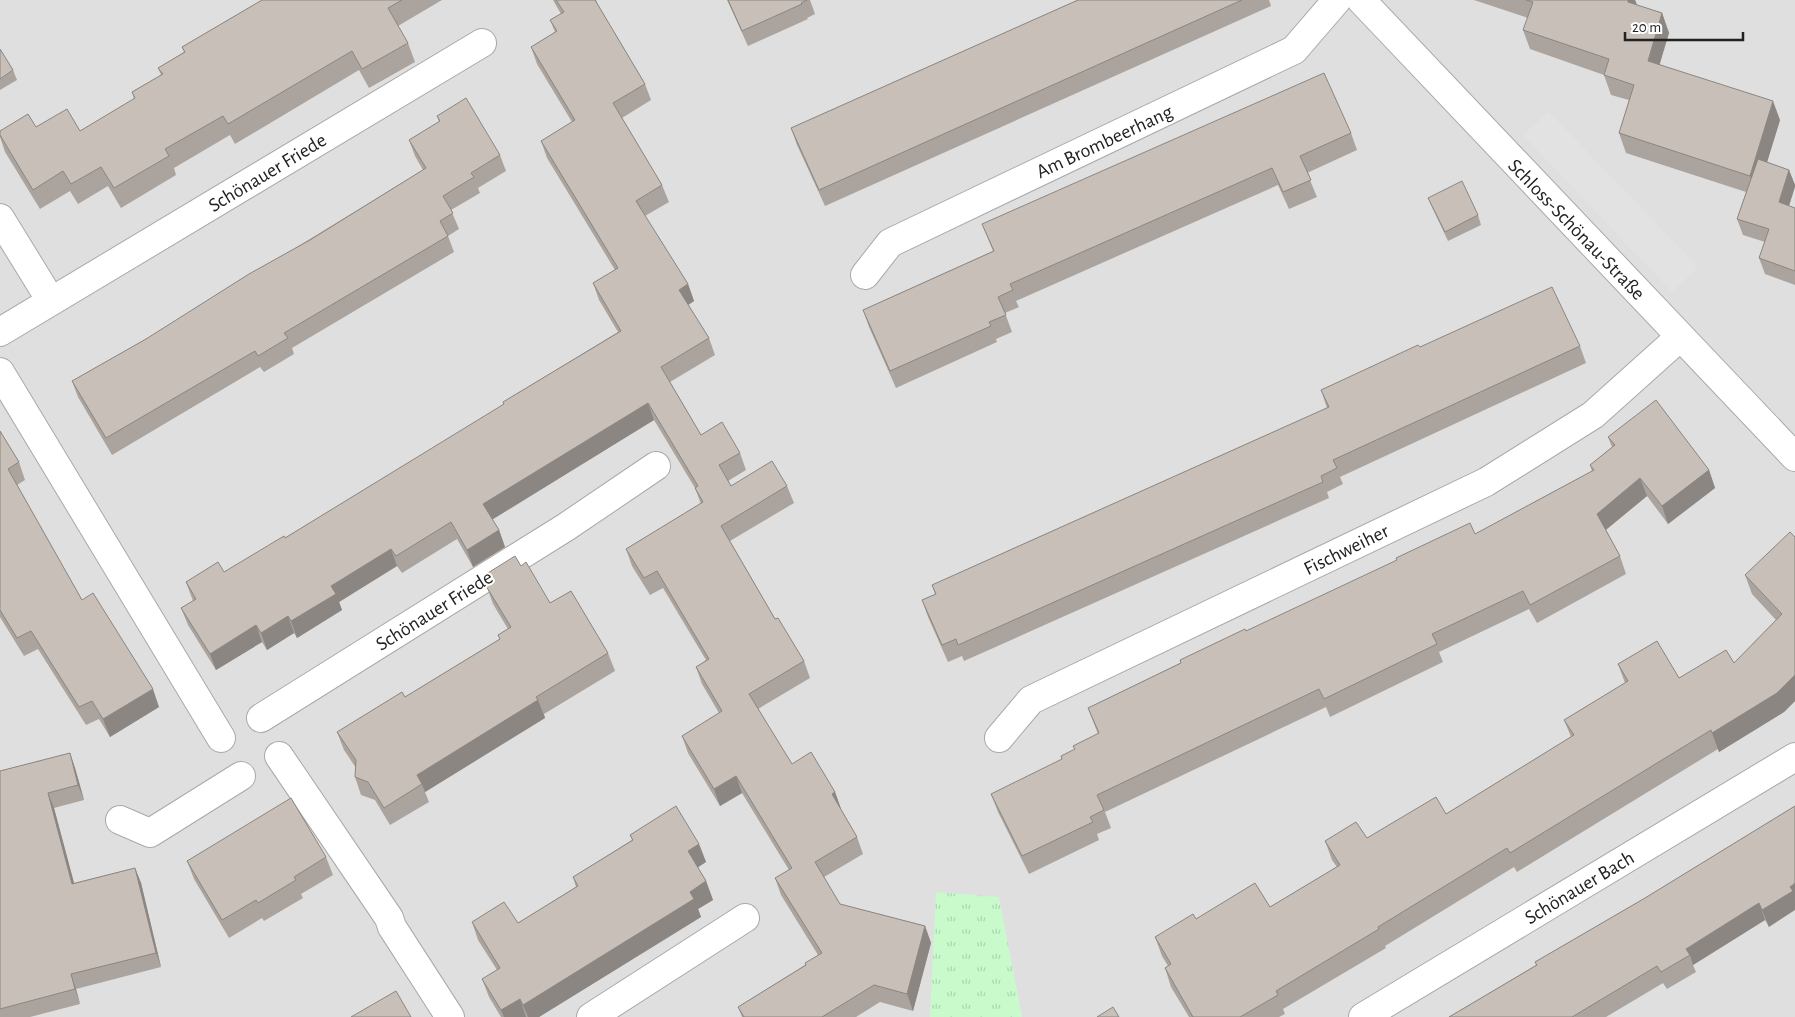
<svg xmlns="http://www.w3.org/2000/svg" width="1795" height="1017" font-family="'Alegreya Sans',sans-serif">
<style>
.residential{fill:#e0dfdf}
.park{fill:url(#park-tufts)}
.parking{fill:#e2e2e2}
.lines{fill:none;stroke-linecap:round;stroke-linejoin:round}
.minor-casing{stroke:#a9a9a9;stroke-width:30}
.minor{stroke:#fff;stroke-width:28}
.wall{fill:#aba49e}
.shaded-wall{fill:#8b8681}
.building{fill:#c7bfb8;stroke:#8b8681}
.labels{text-anchor:middle;stroke-width:4;stroke-linejoin:round;paint-order:stroke}
.street-label{font-size:20px;fill:#222;stroke:#fff}
</style>
<defs>
<pattern id="park-tufts" width="24" height="20" patternUnits="userSpaceOnUse" patternTransform="scale(1.25)"><rect width="24" height="20" fill="#c8facc"/><path d="M3 7l-1-3M5 7V3M7 7l1-3M15 17l-1-3M17 17v-4M19 17l1-3" fill="none" stroke="#acd6af"/></pattern>
</defs>
<rect width="100%" height="100%" fill="#f2efe9"/>
<rect class="residential" x="0" y="0" width="1795" height="1017"/>
<path class="park" d="M936,892L999,897L1022,1017H930Z"/>
<path class="parking" d="M1549,112L1698,267L1672,292L1523,135Z"/>
<g class="lines">
<defs>
<g id="minor">
<path d="M1361,0L1795,457"/>
<path d="M0,218L51,301"/>
<path d="M865,275L890,243L1294,50L1337,0"/>
<path d="M0,332L482,43"/>
<path d="M0,372L221,738"/>
<path d="M261,718L566,527L656,466"/>
<path d="M999,738L1031,700L1486,482L1593,415L1680,337"/>
<path d="M279,756L389,918L392,927L450,1017"/>
<path d="M120,820L150,833L241,776"/>
<path d="M591,1017L745,918"/>
<path d="M1363,1017L1795,757"/>
</g>
</defs>
<use href="#minor" class="minor-casing"/>
<use href="#minor" class="minor"/>
</g>
<g class="wall">
<path d="M262,0H442L398,26L408,43L415,62L369,88L359,70L235,144L230,135L174,168L176,175L121,208L108,186L78,204L70,191L40,209L5,152L0,137V131L36,127L80,131L134,99L132,92L161,75L158,68L184,52L182,47Z"/>
<path d="M553,0H596L598,5L645,84L651,100L622,118L662,185L669,202L645,216L688,284L694,301L688,305L709,338L715,355L670,382L701,435L740,453L746,470L728,481L731,486H787L794,503L730,541L775,619L804,661L810,678L758,709L792,764L835,792L841,809L840,810L857,837L863,854L824,877L840,904L925,926L931,943L913,1011L880,1002L856,1017H742L738,1007L805,965L818,955L781,895L775,878L789,870L742,793L720,806L688,753L682,736L719,713L702,684L696,667L706,660L663,588L650,595L632,566L626,549L701,504L695,488L654,420L492,519L499,530L505,547L473,567L457,539L402,573L397,566L339,602L342,610L297,638L294,633L267,650L262,642L216,670L188,625L181,608L193,601L186,582L224,572L285,538L504,405L503,402L618,332L599,300L593,283L615,270L547,158L541,141L572,122L537,64L531,47L555,32L550,20L561,14Z"/>
<path d="M727,0H810L815,14L807,18L808,19L748,46Z"/>
<path d="M1078,0H1269L1271,6L825,206L797,145L791,128Z"/>
<path d="M1474,0H1635L1637,5L1662,13L1669,33L1659,64L1780,120L1767,162L1789,170L1795,185L1789,206L1795,208V285L1765,274L1759,258L1765,242L1743,235L1737,219L1746,192L1626,153L1619,133L1629,100L1611,95L1604,75L1530,49L1523,30L1528,18Z"/>
<path d="M0,49L13,70L17,80L0,90Z"/>
<path d="M437,116L500,155L506,171L478,188L480,193L451,210L459,229L448,236L454,252L292,348L294,354L264,372L260,367L112,455L78,397L72,381L146,339L423,170L415,156L409,140L439,122Z"/>
<path d="M1351,133L1357,150L1307,173L1317,197L1289,209L1278,185L1016,301L1019,307L1005,313L1012,332L996,339L997,342L896,388L869,327L863,310L993,251L982,224Z"/>
<path d="M1428,198L1478,215L1481,225L1448,241L1432,207Z"/>
<path d="M1580,346L1586,363L1340,477L1343,484L1327,492L1329,498L964,661L962,656L948,662L928,617L922,600L935,594L932,585L1327,408L1321,390L1420,347Z"/>
<path d="M0,431L19,462L25,480L17,485L82,600L159,707L110,737L99,719L86,725L38,649L24,656L0,617Z"/>
<path d="M1608,437L1709,470L1715,488L1668,524L1647,496L1606,530L1620,556L1626,574L1537,623L1529,609L1439,652L1443,662L1330,717L1326,707L1105,812L1111,828L1097,834L1099,840L1029,874L998,812L991,794L1062,760L1075,750L1073,746L1098,734L1088,708L1246,631L1475,534L1592,471L1590,465L1612,447Z"/>
<path d="M1795,537V701L1784,712L1719,752L1718,749L1517,872L1514,867L1385,946L1386,948L1283,1009L1285,1014L1279,1017H1189L1171,987L1165,968L1168,966L1162,956L1155,937L1196,919L1270,907L1337,867L1332,860L1325,841L1367,838L1446,814L1571,737L1564,720L1625,683L1618,664L1679,678L1734,663L1776,620L1752,594L1745,575Z"/>
<path d="M521,566L550,603L608,653L615,671L544,714L545,718L425,792L429,802L390,825L375,800L361,795L355,777L356,768L344,750L337,732L405,697L500,639L498,635L508,629L493,604L483,576Z"/>
<path d="M70,753L75,768L84,800L54,808L74,883L135,868L141,883L161,967L76,989L80,1004L30,1017H0V771Z"/>
<path d="M1795,806L1769,927L1765,920L1693,965L1696,972L1667,989L1663,983L1606,1017H1449L1536,965L1535,962L1645,898Z"/>
<path d="M630,835L699,844L706,862L697,867L706,881L713,900L698,909L701,917L539,1017H501L489,997L482,979L497,970L478,940L472,922L518,923L576,887L573,877L632,840Z"/>
<path d="M326,857L333,875L301,894L303,898L264,921L262,918L229,938L194,879L187,861Z"/>
</g>
<g class="shaded-wall">
<path d="M1628,0H1635L1639,10L1628,2Z"/>
<path d="M1662,13L1669,33L1655,80L1648,61Z"/>
<path d="M1773,101L1780,120L1757,195L1750,176Z"/>
<path d="M1789,170L1795,185V187L1785,218L1779,202Z"/>
<path d="M688,284L694,301L685,307L679,290Z"/>
<path d="M648,403L654,420L490,521L483,504Z"/>
<path d="M1709,470L1715,488L1668,524L1662,506Z"/>
<path d="M1640,478L1647,496L1603,532L1597,514Z"/>
<path d="M499,530L505,547L473,567L467,550Z"/>
<path d="M391,549L397,566L339,602L342,610L297,638L291,621L331,586Z"/>
<path d="M288,616L294,633L267,650L261,633Z"/>
<path d="M256,625L262,642L216,670L210,654Z"/>
<path d="M1795,675V701L1784,712L1719,752L1712,733Z"/>
<path d="M153,689L159,707L110,737L103,719Z"/>
<path d="M538,700L545,718L425,792L422,784L417,775Z"/>
<path d="M70,753L75,768L84,800L78,785Z"/>
<path d="M736,776L742,793L720,806L714,789Z"/>
<path d="M835,792L841,809L838,811L832,794Z"/>
<path d="M48,793L54,808L78,898L72,884Z"/>
<path d="M699,844L706,862L694,870L688,851Z"/>
<path d="M135,868L141,883L161,967L156,953Z"/>
<path d="M706,881L713,900L698,909L701,917L539,1017H528L523,1005Z"/>
<path d="M1795,883V910L1769,927L1762,910L1790,887Z"/>
<path d="M1759,903L1765,920L1693,965L1690,955L1686,949Z"/>
<path d="M925,926L931,943L913,1011L907,994Z"/>
<path d="M71,974L76,989L80,1004L75,989Z"/>
<path d="M520,999L526,1017H504L501,1010Z"/>
</g>
<g class="building">
<path d="M262,0H402L388,8L408,43L362,69L352,51L228,124L223,116L165,149L169,156L114,188L101,167L71,184L63,171L33,190L0,135V131L28,114L36,127L67,109L80,131L135,98L132,92L163,74L158,68L185,52L182,47Z"/>
<path d="M556,0H595L645,84L613,103L662,185L636,201L688,284L679,290L709,338L661,367L701,435L722,422L740,453L719,465L731,486L772,461L787,486L721,526L775,619L778,618L804,661L749,694L792,764L811,752L835,792L832,794L857,837L815,862L840,904L925,926L907,994L874,985L822,1017H744L738,1007L806,965L805,963L822,953L775,878L792,868L736,776L714,789L682,736L722,711L696,667L709,659L657,571L644,578L626,549L703,502L695,488L698,486L648,403L483,504L499,530L467,550L451,522L396,556L391,549L331,586L336,594L291,621L288,616L261,633L256,625L210,654L181,608L196,599L186,582L218,562L224,572L284,536L285,538L504,404L503,402L621,331L593,283L618,268L541,141L575,120L531,47L557,31L550,20L564,12Z"/>
<path d="M728,0H807L801,3L802,4L742,31Z"/>
<path d="M1078,0H1242L819,190L791,128Z"/>
<path d="M1526,0H1628V2L1662,13L1648,61L1773,101L1750,176L1619,133L1634,85L1604,75L1609,59L1523,30L1533,2Z"/>
<path d="M0,49L13,70L0,79Z"/>
<path d="M1324,73L1351,133L1300,156L1311,180L1283,192L1272,168L1010,284L1013,290L998,297L1006,315L989,322L991,326L890,371L863,310L994,251L982,224Z"/>
<path d="M466,98L500,155L471,173L474,177L443,196L453,213L440,221L448,236L284,333L288,338L258,356L255,351L106,438L72,381L146,339L249,274L310,240L426,168L409,140L440,121L437,116Z"/>
<path d="M1758,159L1789,170L1779,202L1795,208V271L1759,258L1769,229L1737,219Z"/>
<path d="M1462,181L1478,215L1445,232L1428,198Z"/>
<path d="M1552,287L1580,346L1333,460L1337,468L1321,476L1323,482L958,645L956,639L942,645L922,600L936,594L932,585L1329,407L1321,390L1418,345L1420,347Z"/>
<path d="M1656,400L1709,470L1662,506L1640,478L1597,514L1620,556L1530,605L1523,591L1432,634L1437,644L1324,699L1319,689L1097,795L1104,810L1090,817L1093,822L1022,856L991,794L1062,759L1061,756L1075,749L1073,746L1099,733L1088,708L1181,663L1180,660L1245,629L1246,631L1397,560L1396,558L1470,523L1475,534L1594,470L1590,465L1615,445L1608,437Z"/>
<path d="M0,431L19,462L8,469L82,600L93,593L153,689L103,719L92,701L79,707L31,631L17,638L0,610Z"/>
<path d="M1790,532L1795,537V675L1777,693L1712,733L1711,730L1510,853L1507,848L1378,927L1379,929L1276,991L1278,995L1240,1017H1193L1165,968L1171,964L1155,937L1193,914L1196,919L1255,883L1270,907L1340,865L1325,841L1356,822L1367,838L1436,797L1446,814L1574,735L1564,720L1628,681L1618,664L1657,641L1679,678L1726,650L1734,663L1782,614L1745,575Z"/>
<path d="M515,556L521,566L526,562L550,603L571,591L608,653L536,697L538,700L417,775L422,784L384,808L368,782L355,777L356,760L337,732L402,692L405,697L500,639L498,635L511,627L486,586L488,585L483,576Z"/>
<path d="M70,753L78,785L48,793L72,884L135,868L156,953L71,974L75,989L0,1009V771Z"/>
<path d="M291,798L326,857L294,877L296,880L258,903L256,900L222,920L187,861Z"/>
<path d="M676,806L699,844L688,851L706,881L690,892L694,899L523,1005L520,999L501,1010L482,979L500,968L472,922L504,902L518,923L578,886L573,877L633,840L630,835Z"/>
<path d="M1795,806V883L1790,887L1793,891L1762,910L1759,903L1686,949L1690,955L1661,972L1657,966L1572,1017H1449L1537,965L1535,962L1645,898Z"/>
<path d="M396,991L411,1017H351Z"/>
<path d="M1113,1007L1119,1017H1097Z"/>
</g>
<g class="labels">
<g class="street-label">
<text transform="translate(1104 141) rotate(-25)" y="7">Am Brombeerhang</text>
<text transform="translate(267 172) rotate(-31)" y="7">Schönauer Friede</text>
<text transform="translate(1577 229) rotate(46)" y="7">Schloss-Schönau-Straße</text>
<text transform="translate(1346 549) rotate(-26)" y="7">Fischweiher</text>
<text transform="translate(434 610) rotate(-32)" y="7">Schönauer Friede</text>
<text transform="translate(1579 887) rotate(-31)" y="7">Schönauer Bach</text>
</g>
</g>
<path d="M1625 32v8h118v-8" fill="none" stroke="#222222" stroke-width="2.5"/>
<text x="1632" y="32" font-size="15" fill="#222222" stroke="#ffffff" stroke-width="4" paint-order="stroke">20 m</text>
</svg>
